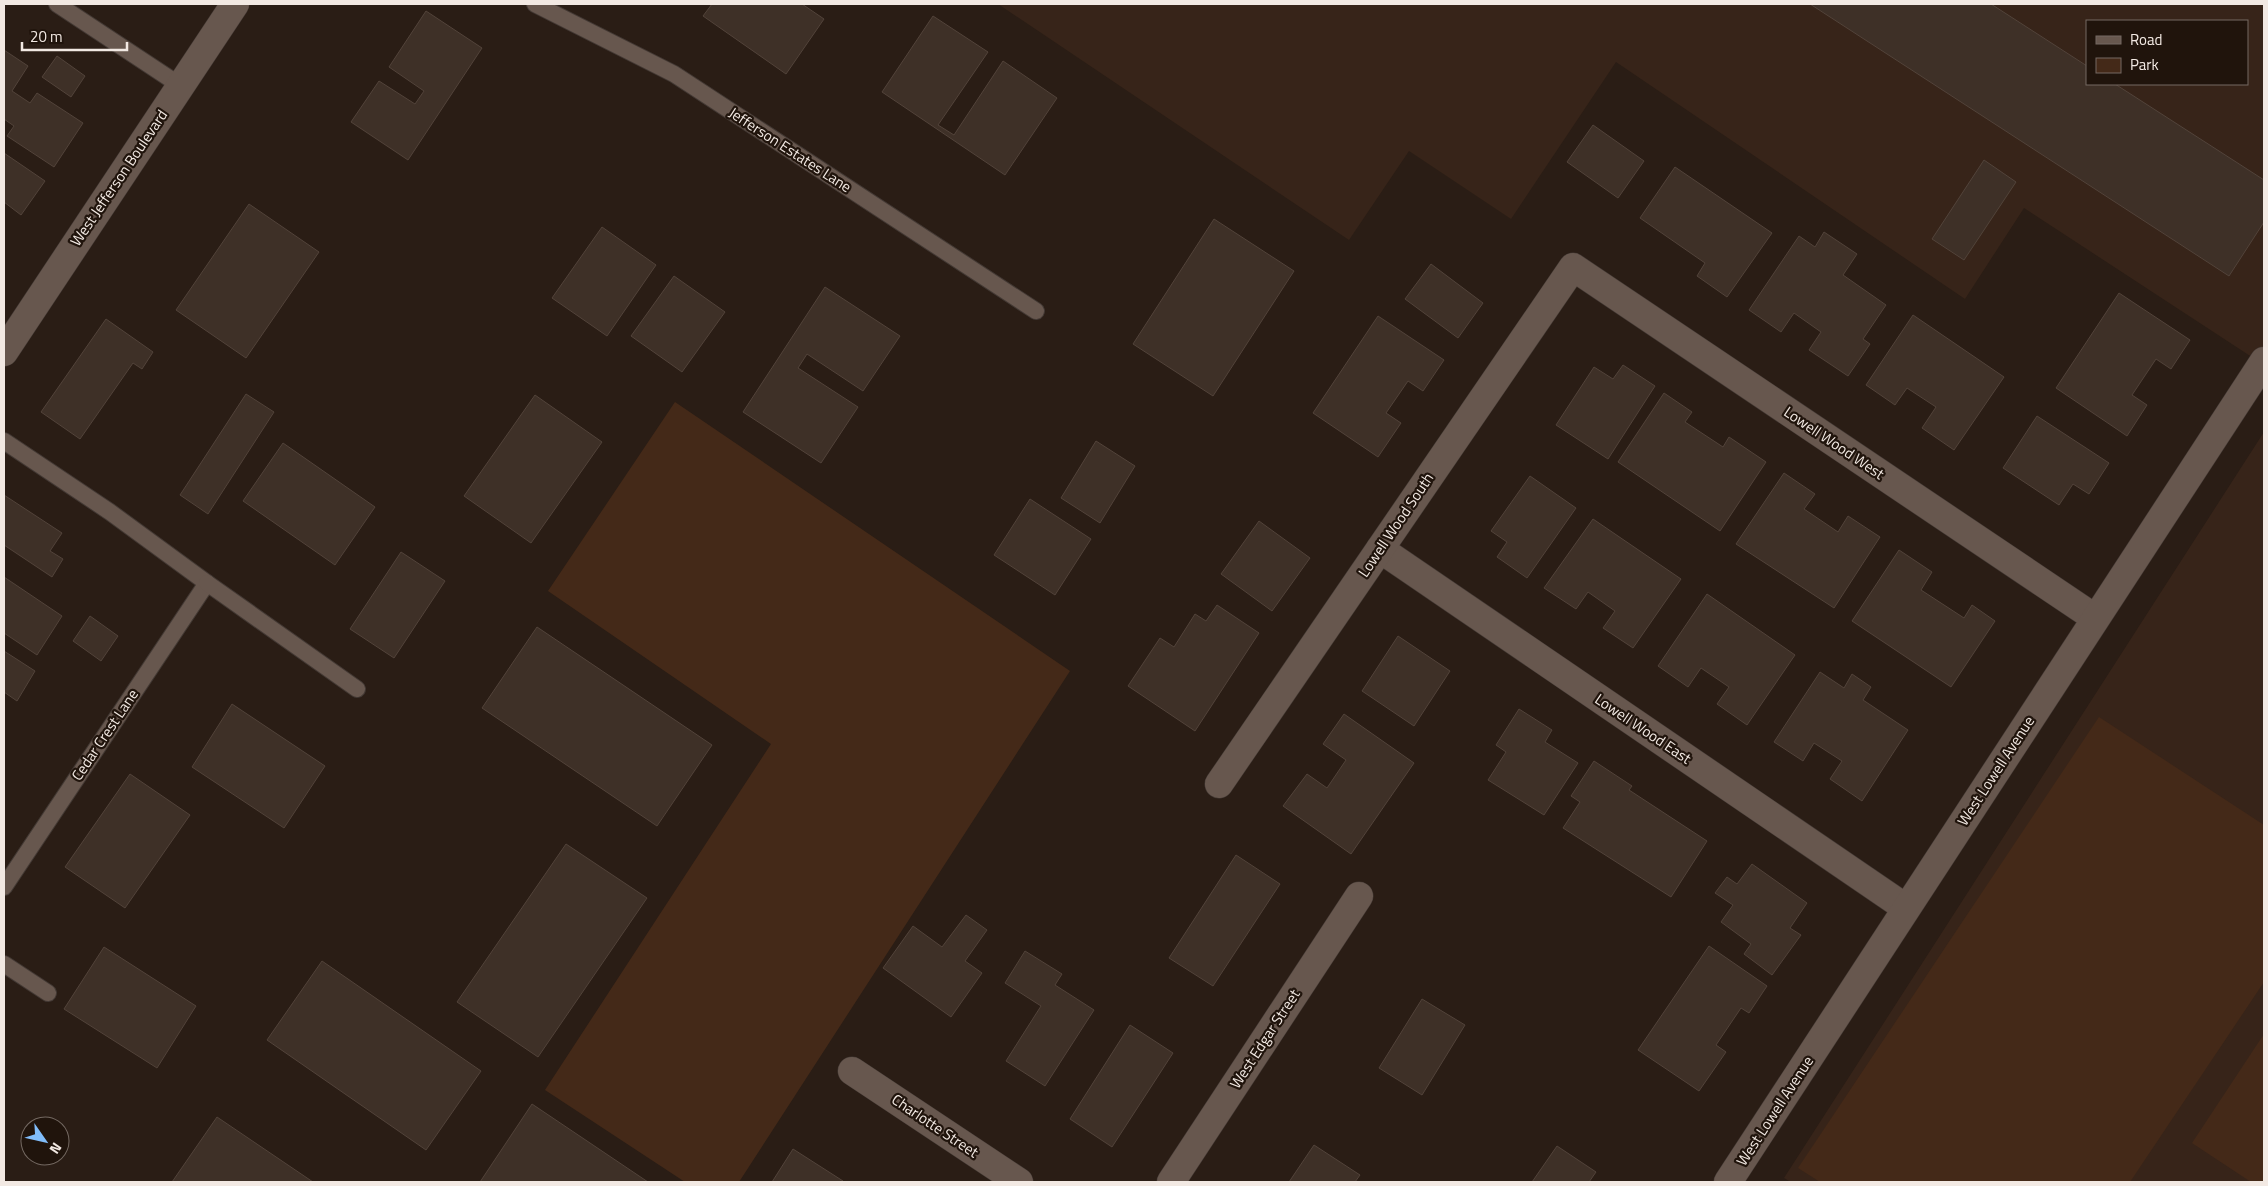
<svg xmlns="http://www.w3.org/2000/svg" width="2268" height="1186" font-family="'Titillium Web',sans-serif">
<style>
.built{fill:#372419;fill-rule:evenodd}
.green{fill:#442918}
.building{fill:#3e3027;stroke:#52433a}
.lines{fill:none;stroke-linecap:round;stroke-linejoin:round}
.service-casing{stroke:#433934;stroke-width:18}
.minor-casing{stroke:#433934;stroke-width:29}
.tertiary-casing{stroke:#433934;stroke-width:29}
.service{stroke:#67574e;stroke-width:16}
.minor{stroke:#67574e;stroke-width:28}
.tertiary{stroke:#67574e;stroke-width:28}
.labels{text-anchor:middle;stroke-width:4.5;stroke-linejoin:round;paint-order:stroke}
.street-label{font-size:15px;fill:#f2e9e3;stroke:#20140c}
</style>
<rect width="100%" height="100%" fill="#2a1d15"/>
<g class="built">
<path d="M998,4H2264V365L2024,208L1965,299L1616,62L1511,219L1409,151L1349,240ZM2087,21H2247V84H2087Z"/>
<path d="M2264,432V1182H1791L1784,1178Z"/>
</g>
<g class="green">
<path d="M675,402L1070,671L739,1182H685L545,1090L771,744L548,591Z"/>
<path d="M2099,717L2264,825V982L2130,1182H1820L1798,1168Z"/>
<path d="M2264,1034V1182H2251L2192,1143Z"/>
</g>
<g class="building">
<path d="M712,4H802L824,19L786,74L703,16Z"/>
<path d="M1810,4H1991L2087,66V84H2115L2264,180V222L2229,276Z"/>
<path d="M426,11L482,48L408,160L351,122L379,81L415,104L424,91L389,67Z"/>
<path d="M933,16L988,52L938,125L954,135L1003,61L1057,98L1005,175L882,92Z"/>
<path d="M4,50L28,66L12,91L30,103L37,93L83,123L54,167L7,136L14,126L4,119Z"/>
<path d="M57,56L85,76L71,97L42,77Z"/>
<path d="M1593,125L1644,161L1618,198L1567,162Z"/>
<path d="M4,153L45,181L21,215L4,202Z"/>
<path d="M1984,160L2016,182L1964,260L1932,239Z"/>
<path d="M1675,167L1772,233L1727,297L1697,276L1705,263L1640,218Z"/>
<path d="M249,204L319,252L246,358L176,310Z"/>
<path d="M1214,219L1294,271L1213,396L1133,344Z"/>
<path d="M602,227L656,265L607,336L552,298Z"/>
<path d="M1824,232L1857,254L1843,275L1886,305L1863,339L1870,344L1848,376L1809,350L1821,332L1794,313L1781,332L1749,310L1799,236L1815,247Z"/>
<path d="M1431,264L1483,303L1458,338L1405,299Z"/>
<path d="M674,276L725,312L682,372L631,336Z"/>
<path d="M825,287L900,336L863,391L807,354L798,368L858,407L821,463L743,412Z"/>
<path d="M2119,293L2190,340L2171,369L2156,359L2132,395L2147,405L2127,436L2056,388Z"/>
<path d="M1913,315L2004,377L1954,450L1922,428L1936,407L1907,388L1895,405L1866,385Z"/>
<path d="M1378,316L1444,360L1423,391L1408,381L1386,413L1401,423L1378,457L1313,413Z"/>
<path d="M106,319L153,352L142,369L133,363L80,439L41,412Z"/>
<path d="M1623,365L1655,386L1608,459L1556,425L1594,367L1613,379Z"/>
<path d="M1664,393L1692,412L1685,422L1723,447L1729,437L1766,462L1720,531L1618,462Z"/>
<path d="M246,394L274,412L208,514L180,495Z"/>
<path d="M535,395L602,442L531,543L464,496Z"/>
<path d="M2037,416L2109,463L2089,494L2073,484L2059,505L2003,468Z"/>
<path d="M1096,441L1135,466L1100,523L1061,498Z"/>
<path d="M283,443L375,507L335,565L243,501Z"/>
<path d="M1784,473L1815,494L1804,509L1838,532L1848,516L1880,537L1834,608L1736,544Z"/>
<path d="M1530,476L1576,508L1527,578L1497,557L1507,542L1491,531Z"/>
<path d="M4,495L62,533L50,551L63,559L52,577L4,545Z"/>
<path d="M1030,499L1091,539L1055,595L994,555Z"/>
<path d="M1593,519L1681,579L1633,648L1603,628L1615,611L1588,592L1576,609L1544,588Z"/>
<path d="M1259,521L1310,558L1272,611L1221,574Z"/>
<path d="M1899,550L1932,572L1921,590L1964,618L1972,605L1995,621L1951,687L1852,621Z"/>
<path d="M401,552L445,581L394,658L350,629Z"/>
<path d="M4,577L62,616L37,655L4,633Z"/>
<path d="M1707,594L1795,655L1747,725L1717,704L1729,687L1701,668L1688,687L1658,666Z"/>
<path d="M1217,605L1259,633L1195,731L1128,686L1160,638L1174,647L1195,614L1206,621Z"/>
<path d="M90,616L118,636L101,661L73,641Z"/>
<path d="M537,627L712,745L657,826L482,708Z"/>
<path d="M1398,636L1450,671L1414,726L1362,691Z"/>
<path d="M4,651L35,671L17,701L4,692Z"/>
<path d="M1820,672L1844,688L1852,674L1871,687L1863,700L1908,730L1862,801L1830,779L1842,761L1814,743L1803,761L1774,742Z"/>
<path d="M232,704L325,766L284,828L192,767Z"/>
<path d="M1519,709L1552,730L1545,742L1578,763L1544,815L1488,780L1506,752L1496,745Z"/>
<path d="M1344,714L1414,763L1351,854L1283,806L1307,774L1327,788L1346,760L1323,744Z"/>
<path d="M1594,761L1632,786L1629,790L1707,841L1671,897L1563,828L1580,802L1571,796Z"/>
<path d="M130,774L190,815L125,908L65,867Z"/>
<path d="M566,844L647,898L538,1057L457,1002Z"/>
<path d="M1236,855L1280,884L1213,986L1169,958Z"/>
<path d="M1752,864L1807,903L1790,928L1801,935L1772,975L1744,954L1751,944L1721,922L1733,905L1715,893L1727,877L1737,884Z"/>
<path d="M966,915L987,930L965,961L982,973L951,1017L883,968L913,926L942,947Z"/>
<path d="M1709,946L1767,986L1749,1013L1741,1008L1716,1045L1726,1052L1699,1091L1638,1050Z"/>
<path d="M104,947L196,1006L157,1068L64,1009Z"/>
<path d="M1025,951L1062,974L1055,985L1094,1010L1045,1086L1006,1061L1041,1006L1005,983Z"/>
<path d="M322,961L481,1071L426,1150L267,1040Z"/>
<path d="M1422,999L1465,1025L1422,1095L1379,1068Z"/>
<path d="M1130,1025L1173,1053L1112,1147L1070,1119Z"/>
<path d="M532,1104L648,1182H480Z"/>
<path d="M217,1117L313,1182H172Z"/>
<path d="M1314,1145L1360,1175L1355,1182H1289Z"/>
<path d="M1557,1146L1596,1172L1589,1182H1532Z"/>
<path d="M793,1149L843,1181L842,1182H772Z"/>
</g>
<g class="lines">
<defs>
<g id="service">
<path d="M57,4L181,86"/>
<path d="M535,4L674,74L1036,311"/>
<path d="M4,441L110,512L207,583L4,887"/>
<path d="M207,583L357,689"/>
<path d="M4,964L48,993"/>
</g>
<g id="minor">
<path d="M1380,549L1906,908"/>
<path d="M1219,784L1573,267L2095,618"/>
<path d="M852,1071L1019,1182"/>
<path d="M1171,1182L1359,896"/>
<path d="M1728,1182L2264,361"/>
</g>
<path id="tertiary" d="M4,352L235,4"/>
</defs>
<use href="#service" class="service-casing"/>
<use href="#minor" class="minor-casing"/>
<use href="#tertiary" class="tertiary-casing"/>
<use href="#service" class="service"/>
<use href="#minor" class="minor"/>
<use href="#tertiary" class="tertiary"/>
</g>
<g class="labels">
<g class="street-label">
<text transform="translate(790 150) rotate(33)" y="5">Jefferson Estates Lane</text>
<text transform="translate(119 178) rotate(-56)" y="5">West Jefferson Boulevard</text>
<text transform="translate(1834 443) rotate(34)" y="5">Lowell Wood West</text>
<text transform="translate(1396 525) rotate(-56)" y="5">Lowell Wood South</text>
<text transform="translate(1643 729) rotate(34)" y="5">Lowell Wood East</text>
<text transform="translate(105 735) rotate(-56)" y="5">Cedar Crest Lane</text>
<text transform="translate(1996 771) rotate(-57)" y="5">West Lowell Avenue</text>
<text transform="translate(1265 1039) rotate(-57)" y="5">West Edgar Street</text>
<text transform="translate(1775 1111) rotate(-57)" y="5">West Lowell Avenue</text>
<text transform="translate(935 1126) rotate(34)" y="5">Charlotte Street</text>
</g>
</g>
<rect width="2268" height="1186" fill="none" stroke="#f2e9e3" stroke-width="10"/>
<rect x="2086" y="20" width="162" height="65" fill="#20140c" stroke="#746962"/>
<rect x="2096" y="36" width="25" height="8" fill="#67574e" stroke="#746962"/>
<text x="2130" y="45" font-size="15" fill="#f2e9e3">Road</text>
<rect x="2096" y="58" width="25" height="15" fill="#442918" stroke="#746962"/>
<text x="2130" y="70" font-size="15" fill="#f2e9e3">Park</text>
<g transform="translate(45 1141) rotate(124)"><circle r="24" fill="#20140c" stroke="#746962"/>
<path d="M0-4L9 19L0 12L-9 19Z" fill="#81bdfa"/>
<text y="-8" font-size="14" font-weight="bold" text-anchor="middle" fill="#f2e9e3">N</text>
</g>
<path d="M22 42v8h105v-8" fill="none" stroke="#f2e9e3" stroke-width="2.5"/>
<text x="30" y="42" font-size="15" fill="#f2e9e3" stroke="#20140c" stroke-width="4" paint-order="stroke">20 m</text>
</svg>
